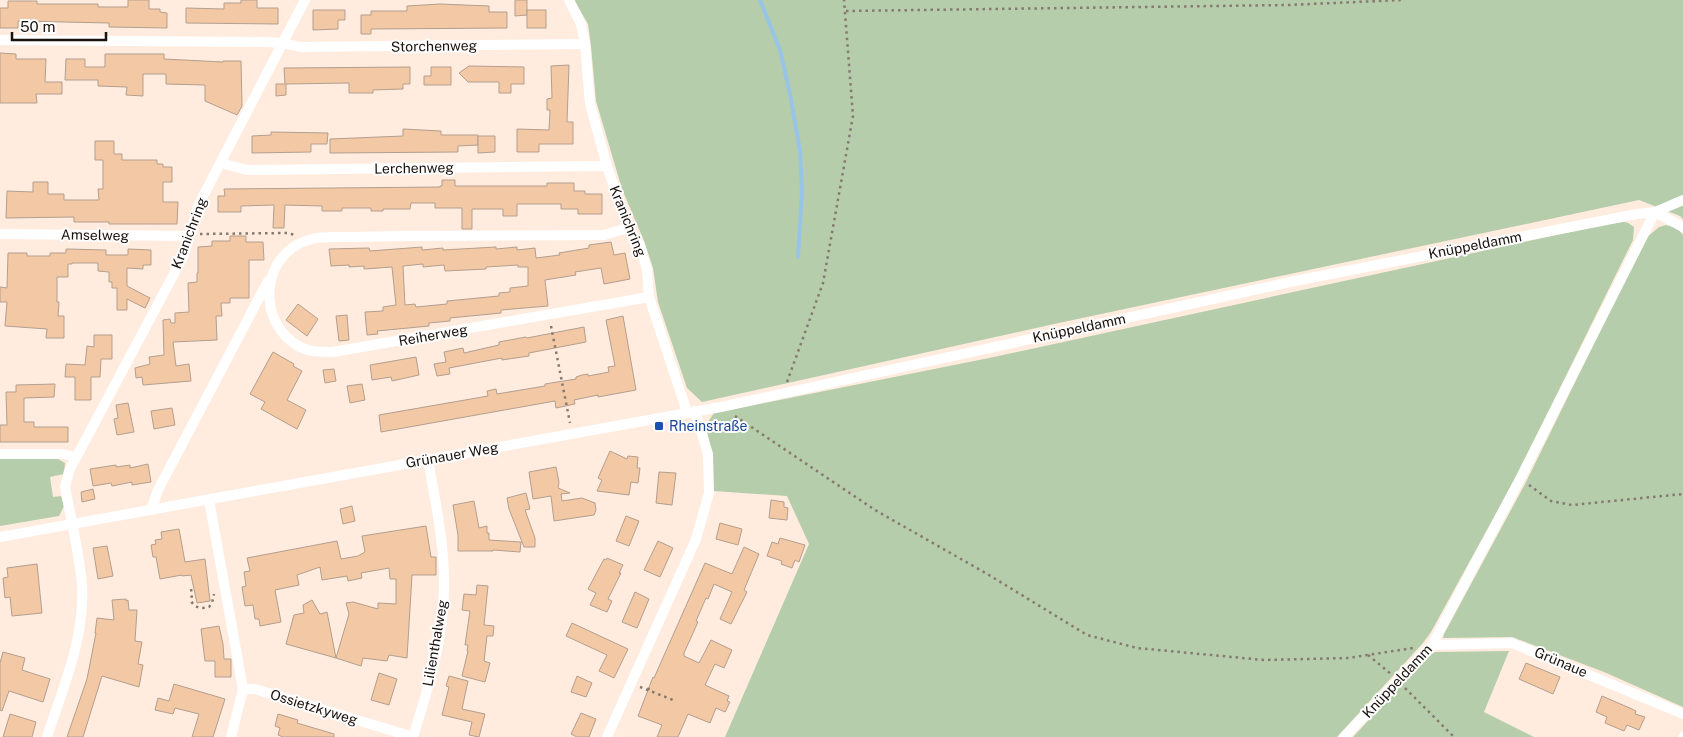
<svg xmlns="http://www.w3.org/2000/svg" width="1683" height="737" viewBox="0 0 1683 737" font-family="'Public Sans',sans-serif">
<rect width="100%" height="100%" fill="#ffecdf"/>
<g fill="#b5cdab">
<polygon points="574,0 1683,0 1683,219 1680,216 1639,200 1054,324 702,402 687,388 658,302 653,268 644,241 622,189 596,101 591,46 588,24"/>
<polygon points="1621,221 1628,223 1634,227 1633,240 1517,475 1431,632 1423,643 1337,737 725,737 809,544 787,496 713,491 711,452 706,425 714,413 989,358"/>
<polygon points="1666,225 1677,228 1683,235 1683,707 1604,672 1512,637 1443,638 1444,634 1525,484 1646,238 1659,227"/>
<polygon points="0,458 58,459 65,463 64,474 50,477 53,497 61,496 64,506 59,516 0,526"/>
<polygon points="1509,651 1484,712 1534,737 1353,737 1430,654 1436,652"/>
</g>
<g fill="none" stroke-linecap="round" stroke-linejoin="round">
<polyline stroke="#98c4e6" stroke-width="4" points="760,0 780,50 790,94 800,151 802,192 798,257"/>
</g>
<g fill="#f3c8a5" stroke="#b39f8e" fill-rule="evenodd">
<polygon points="128,0 149,0 149,9 160,9 160,12 167,13 167,28 109,27 109,23 18,21 18,28 0,28 0,8 8,8 8,1 37,1 37,4 98,4 98,7 128,7"/>
<polygon points="241,0 257,0 257,8 278,8 278,24 186,23 186,8 224,9 224,3 241,3"/>
<polygon points="515,0 527,0 527,15 515,16"/>
<polygon points="440,4 489,6 489,12 507,12 507,28 371,29 371,34 361,34 361,15 371,15 371,11 407,11 407,6"/>
<polygon points="313,10 345,10 345,20 338,20 338,29 313,30"/>
<rect x="527" y="10" width="19" height="18"/>
<polygon points="0,53 16,54 16,59 46,59 45,82 62,82 62,94 36,94 37,103 0,103"/>
<polygon points="105,54 164,54 164,59 223,62 223,61 241,61 242,106 237,115 205,101 205,85 166,84 166,74 143,74 143,96 126,95 127,87 98,86 98,80 65,80 66,59 85,59 85,67 105,67"/>
<polygon points="569,65 567,122 573,122 573,144 539,144 539,152 517,152 517,129 549,130 550,110 547,110 547,99 552,98 551,66"/>
<polygon points="469,66 524,67 524,84 511,84 511,93 499,93 499,82 468,82 459,73"/>
<polygon points="410,67 410,84 403,84 403,89 373,90 373,93 349,93 349,83 286,84 286,95 276,96 276,84 285,84 284,68"/>
<polygon points="431,67 451,67 451,85 424,85 424,76 431,76"/>
<polygon points="403,129 441,131 441,135 478,135 478,145 458,146 458,152 330,153 330,139 403,136"/>
<polygon points="271,132 328,133 327,144 311,144 311,152 252,153 252,136 271,135"/>
<polygon points="478,136 495,136 495,152 478,153"/>
<polygon points="95,141 114,141 114,154 122,154 122,160 157,160 157,164 163,164 163,167 172,167 172,182 163,182 163,202 178,202 177,224 109,224 109,222 74,222 74,217 6,218 7,191 33,192 33,182 48,182 48,194 64,194 64,200 99,200 98,189 103,189 103,160 95,160"/>
<polygon points="442,180 455,180 455,186 547,186 547,183 574,183 574,191 585,191 585,194 602,194 602,214 578,214 578,209 561,209 561,204 517,204 517,216 503,216 503,209 472,209 472,229 462,229 462,208 435,208 435,203 411,203 410,209 383,209 383,211 371,211 371,208 342,208 342,211 322,211 322,206 285,205 284,228 273,228 274,205 241,206 241,212 218,212 218,196 225,196 224,189 440,187 440,186 442,186"/>
<polygon points="230,236 246,236 246,242 263,242 264,260 249,260 249,298 230,298 230,303 221,303 222,316 216,316 217,340 173,342 176,366 189,364 191,381 143,385 142,377 136,378 135,368 150,364 149,357 164,355 163,320 170,319 171,323 175,323 175,313 189,312 188,283 197,282 197,273 198,273 198,247 212,246 212,241 230,241"/>
<path d="M611 242 614 255 625 253 630 279 604 284 601 268 575 272 576 275 545 280 548 306 501 310V313L450 318V321L429 323V326L377 331 378 334 367 335 365 312 383 311V307L396 305 392 267 364 269V266L349 267V265L331 266 329 249 369 248 370 251 422 247V250L443 248V250L496 247V249L517 247V250L535 248 536 258 560 255 559 253 589 248V245ZM423 264V267L444 265 445 271 486 269V267L518 265V267H528V286L510 288V292L499 293V296L447 301V304L416 307 415 304 405 305 403 266Z"/>
<polygon points="66,249 106,250 106,255 128,255 128,249 151,250 151,265 143,265 143,269 127,268 127,286 150,298 145,308 127,299 127,310 117,310 117,288 112,288 112,282 109,282 109,272 98,271 98,263 72,263 72,264 68,264 68,277 57,277 57,302 59,302 58,316 64,316 64,338 46,338 47,329 5,326 7,302 0,302 0,287 7,288 8,253 27,253 27,256 50,256 50,253 66,253"/>
<polygon points="298,304 318,319 307,336 286,320"/>
<polygon points="347,315 349,340 339,341 336,316"/>
<polygon points="623,316 636,390 598,397 598,395 574,400 575,404 556,408 555,401 381,432 379,415 488,396 487,391 496,389 497,394 545,386 545,384 576,379 576,377 582,375 588,374 588,376 609,372 608,367 615,366 606,320"/>
<polygon points="584,327 586,342 529,353 529,356 502,360 502,358 449,368 450,374 437,376 434,364 446,362 444,352 463,348 464,353 499,345 499,342 526,337 527,338"/>
<polygon points="94,335 112,335 112,359 101,359 100,377 91,377 91,400 75,400 75,377 65,377 66,364 85,365 87,346 94,347"/>
<polygon points="273,352 294,364 293,366 302,371 287,400 306,410 297,429 261,409 265,402 250,394"/>
<polygon points="416,357 419,375 392,381 391,377 372,380 370,365"/>
<polygon points="334,369 336,381 325,383 323,370"/>
<polygon points="55,384 54,397 24,398 24,422 34,422 34,427 68,427 68,442 0,442 0,425 7,425 6,392 16,392 16,385"/>
<polygon points="362,384 365,400 350,403 347,386"/>
<polygon points="128,403 134,432 117,435 114,419 118,418 116,405"/>
<polygon points="172,408 175,425 154,429 151,411"/>
<polygon points="610,451 627,459 628,456 638,457 637,468 640,468 638,483 631,482 629,495 597,491 602,480 598,478"/>
<polygon points="148,464 151,482 132,485 132,482 112,486 111,483 93,486 90,469 116,465 116,467 130,465 130,468"/>
<polygon points="556,467 559,482 558,488 570,493 561,494 562,501 582,498 595,503 596,510 594,515 554,521 551,496 533,499 529,472"/>
<polygon points="659,472 676,473 672,505 656,503"/>
<polygon points="93,489 95,499 82,502 81,492"/>
<polygon points="526,493 530,509 525,510 535,538 535,547 524,547 509,509 507,498"/>
<polygon points="771,500 784,502 784,507 788,508 787,520 769,518"/>
<polygon points="474,501 479,528 487,526 487,533 489,533 489,540 521,542 520,552 493,550 493,551 458,551 458,535 453,505"/>
<polygon points="352,506 355,521 343,524 340,509"/>
<polygon points="626,516 639,521 629,546 616,541"/>
<polygon points="720,523 742,529 738,545 716,539"/>
<polygon points="426,526 431,557 436,557 436,575 412,575 407,658 389,655 387,661 363,658 361,666 336,658 349,614 346,603 353,602 378,609 378,603 396,604 396,579 390,579 389,568 361,573 362,578 348,581 347,576 322,580 320,567 297,575 299,585 275,590 281,622 260,626 259,619 255,619 253,605 245,606 242,587 246,586 244,572 250,571 247,558 337,541 341,559 358,556 365,552 362,536"/>
<polygon points="179,529 185,562 205,559 210,601 197,603 191,575 182,576 182,575 160,579 156,557 153,557 151,545 156,544 155,540 162,539 161,532"/>
<polygon points="780,538 805,545 799,562 795,560 792,568 781,564 782,561 767,556 772,542 778,544"/>
<polygon points="658,541 673,548 660,577 644,570"/>
<polygon points="107,546 113,576 98,579 93,548"/>
<polygon points="744,547 759,554 744,590 747,592 731,624 720,619 732,592 714,584 708,599 706,598 696,621 698,622 684,653 684,656 699,663 711,640 732,650 724,668 715,664 705,685 729,696 727,701 730,702 725,712 716,708 710,723 688,714 678,737 657,737 662,725 638,716 653,677 654,678 705,563 732,574"/>
<polygon points="607,558 623,565 619,573 621,573 608,599 612,601 607,612 590,605 596,593 588,589 604,559 606,560"/>
<polygon points="37,564 42,613 12,616 10,597 5,598 3,578 8,577 7,568"/>
<polygon points="477,585 488,586 484,625 494,626 493,636 487,636 484,661 490,663 485,682 462,676 468,651 467,651 468,645 465,645 470,611 462,610 464,594 476,595"/>
<polygon points="635,592 649,599 637,628 622,622"/>
<polygon points="126,599 126,601 128,600 129,610 137,610 135,641 142,642 138,664 143,665 139,687 102,676 83,737 67,737 87,679 96,633 95,633 97,618 114,620 112,600"/>
<polygon points="312,600 320,614 327,612 336,658 286,644 294,615 304,613 303,605"/>
<polygon points="572,623 628,649 614,678 599,671 607,655 566,636"/>
<polygon points="219,626 223,644 224,659 231,659 231,677 215,677 215,661 205,661 201,629"/>
<polygon points="3,652 25,658 22,670 50,679 43,702 9,691 2,711 0,710 0,663"/>
<polygon points="1526,663 1560,677 1553,694 1519,679"/>
<polygon points="379,673 397,679 389,705 371,700"/>
<polygon points="449,676 468,681 462,709 485,714 479,737 469,735 472,722 442,715 449,687 446,686"/>
<polygon points="577,676 592,683 586,697 571,692"/>
<polygon points="174,684 225,699 213,737 192,737 199,714 175,708 173,714 155,710 158,698 169,701"/>
<polygon points="1602,696 1632,709 1636,711 1635,714 1645,717 1639,730 1627,725 1624,731 1605,723 1607,717 1596,712"/>
<polygon points="581,713 596,719 589,737 577,737 571,734"/>
<polygon points="10,714 36,722 32,737 3,737"/>
<polygon points="278,714 298,720 297,723 334,734 334,737 283,737 278,735 280,728 275,726"/>
</g>
<g fill="none" stroke-linecap="round" stroke-linejoin="round">
<g stroke="#867970" stroke-width="2.5" stroke-dasharray="2.5 4" stroke-linecap="butt">
<polyline points="846,11 1288,5 1402,0"/>
<polyline points="200,234 287,233 295,235"/>
<polyline points="551,326 570,423"/>
<polyline points="787,382 823,283 853,116 844,0"/>
<polyline points="735,416 875,510 989,575 1087,635 1137,648 1264,660 1348,658 1413,648"/>
<polyline points="1529,485 1551,501 1572,505 1683,494"/>
<path d="M191 589 192 595 191 601C195 608 201 609 209 607L212 603 214 594"/>
<polyline points="1368,655 1391,674"/>
<polyline points="640,687 673,700"/>
<polyline points="1405,688 1454,737"/>
<polyline points="648,690 650,685"/>
</g>
<polyline stroke="#fff" stroke-width="5" points="1681,737 1683,734"/>
<g stroke="#fff" stroke-width="10">
<polyline points="569,0 581,24 585,44 590,104 607,166 628,228 640,245 647,270 649,297 687,412"/>
<polyline points="0,40 267,42 283,43 300,47 585,44"/>
<polyline points="221,163 247,170 607,166"/>
<polyline points="1655,212 1683,227"/>
<path d="M628 228 604 235C537 235 470 236 403 236 384 236 365 237 346 237 335 237 323 236 312 239 261 251 254 322 300 347 310 352 322 352 333 352L649 297"/>
<polyline points="0,234 189,236"/>
<polyline points="0,454 63,454 76,457"/>
<polyline points="209,500 243,689 231,737"/>
<polyline points="151,510 158,490 268,281"/>
<polyline points="0,537 721,407 1295,281 1637,214 1655,212 1683,200"/>
<polyline points="1432,645 1512,643 1683,714"/>
<polyline points="243,689 255,689 413,737"/>
<path d="M47 737C63 688 85 638 82 585 79 552 71 519 65 487L69 471 184 255 199 204 305 0"/>
<path d="M413 737C428 689 444 639 444 588 445 544 435 501 428 459"/>
<polyline points="607,737 696,539 709,493 708,454 695,411"/>
<polyline points="1344,737 1432,645 1520,479 1655,212"/>
</g>
</g>
<rect fill="#1a4fb4" stroke="#fdfdfd" stroke-width="2" x="654" y="421" width="10" height="10" rx="2.5"/>
<g text-anchor="middle" stroke-width="4" stroke-linejoin="round" paint-order="stroke">
<g font-size="14" fill="#1a130d" stroke="#fdfdfd">
<text transform="translate(434 46) rotate(-1)" y="5">Storchenweg</text>
<text transform="translate(414 168) rotate(-1)" y="5">Lerchenweg</text>
<text transform="translate(628 221) rotate(68)" y="5">Kranichring</text>
<text transform="translate(189 233) rotate(-69)" y="5">Kranichring</text>
<text transform="translate(95 235) rotate(1)" y="5">Amselweg</text>
<text transform="translate(1475 245) rotate(-11)" y="5">Knüppeldamm</text>
<text transform="translate(1079 328) rotate(-12)" y="5">Knüppeldamm</text>
<text transform="translate(433 335) rotate(-10)" y="5">Reiherweg</text>
<text transform="translate(452 455) rotate(-10)" y="5">Grünauer Weg</text>
<text transform="translate(435 643) rotate(-80)" y="5">Lilienthalweg</text>
<text transform="translate(1561 662) rotate(23)" y="5">Grünaue</text>
<text transform="translate(1397 681) rotate(-47)" y="5">Knüppeldamm</text>
<text transform="translate(314 707) rotate(17)" y="5">Ossietzkyweg</text>
</g>
<g font-size="14" fill="#164399" stroke="#fdfdfd" text-anchor="start">
<text x="669" y="431">Rheinstraße</text>
</g>
</g>
<path d="M12 32v8h94v-8" fill="none" stroke="#1a130d" stroke-width="2.5"/>
<text x="20" y="32" font-size="15" fill="#1a130d" stroke="#fdfdfd" stroke-width="4" paint-order="stroke">50 m</text>
</svg>
